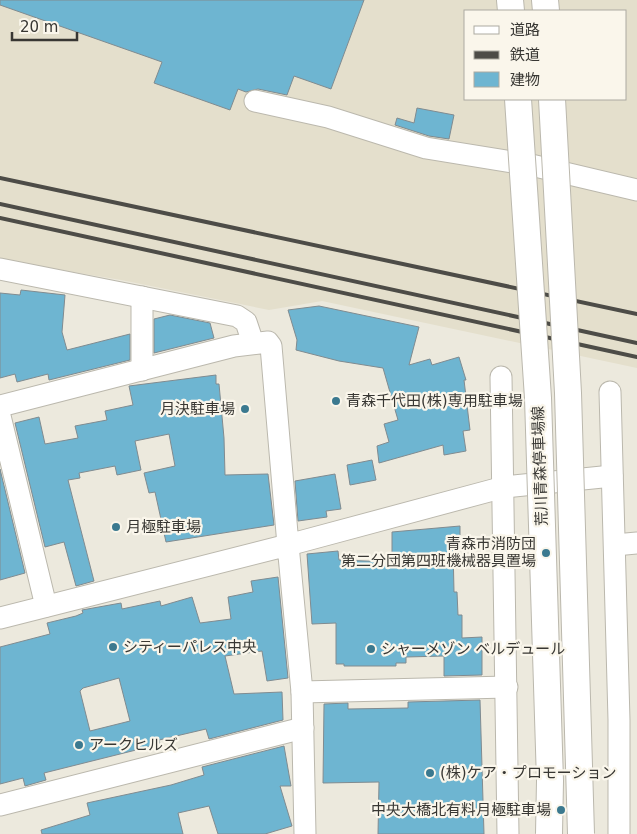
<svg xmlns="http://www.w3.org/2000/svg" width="637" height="834" viewBox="0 0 637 834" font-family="'DejaVu Sans','Noto Sans JP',sans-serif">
<rect width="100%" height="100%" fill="#ece9dd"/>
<path fill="#e4dfcc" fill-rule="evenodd" d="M0 0H637V368L322 301 269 310 121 280 0 260ZM466 11H626V99H466Z"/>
<g fill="#6eb5d1" stroke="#808b90" fill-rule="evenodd">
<polygon points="0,0 364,0 331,89 294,76 287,95 258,89 246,92 238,89 230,110 154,83 162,62 0,5"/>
<polygon points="417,108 454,115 449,139 429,136 395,125 397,118 414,123"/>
<polygon points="21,290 65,295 62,332 67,350 130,334 130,360 49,380 48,374 17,382 15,374 0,378 0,293 20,295"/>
<polygon points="319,306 419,327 409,365 430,359 432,365 459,357 466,380 464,380 470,430 463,431 466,451 444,455 443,445 379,463 377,446 389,442 384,424 398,420 383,368 339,361 296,350 297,340 288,310"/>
<polygon points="170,315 210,323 214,338 154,353 154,319"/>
<polygon points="216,375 216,384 219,384 224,438 225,475 268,474 274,525 166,542 155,492 149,493 144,473 175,466 169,434 135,441 141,470 117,475 115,466 79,473 80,478 68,480 94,581 76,586 64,542 45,547 15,423 39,417 45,444 78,438 75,426 107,420 105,411 133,405 129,386"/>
<polygon points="372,460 376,480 350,485 347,465"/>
<polygon points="0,469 25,573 0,580"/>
<polygon points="335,474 341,509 326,511 327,517 298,521 295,481"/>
<polygon points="460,526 460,547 453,547 454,592 457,592 458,615 462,615 462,638 482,637 482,675 444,676 444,656 406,657 406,663 396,663 396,666 344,666 344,664 336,664 336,623 312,624 307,554 338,551 339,560 392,562 392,532"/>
<path d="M278 577 288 678 267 681 262 651 225 656 234 694 282 692 283 720 209 739 206 729 159 740 160 744 44 773 46 780 25 786 23 778 0 784V647L50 634 47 623 76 616 83 613 82 610 121 603 122 609 160 601 161 606 192 597 200 623 231 619 228 597 253 592 251 581ZM119 678 130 721 90 731 80 691 83 688Z"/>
<polygon points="480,700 484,834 378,834 379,782 323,783 324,704 348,703 348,709 408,708 408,702"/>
<polygon points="284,746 291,786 280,786 292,826 265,834 218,834 209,806 178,813 183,834 42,834 41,830 90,815 87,803 171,785 204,775 202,767"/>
</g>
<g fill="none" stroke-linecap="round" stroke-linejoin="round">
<defs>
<g id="minor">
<polyline points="255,101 328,117 426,148 531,165 637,190"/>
<polyline points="0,269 237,316 246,322 253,343"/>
<polyline points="142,370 142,297"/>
<polyline points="501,377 508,834"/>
<polyline points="610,392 619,720 619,834"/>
<polyline points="0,406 234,346 268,342 271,346 288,545 504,487 612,476"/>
<polyline points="0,416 46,606"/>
<polyline points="615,545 637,543"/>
<polyline points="0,618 288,545 302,692 305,834"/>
<polyline points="302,692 507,687"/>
<polyline points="0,805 303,728"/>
</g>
<g id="major">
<polyline points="510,0 511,11"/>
<polyline points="545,0 546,11"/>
</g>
</defs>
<use href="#minor" stroke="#bbb8ad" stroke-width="23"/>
<use href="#major" stroke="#bbb8ad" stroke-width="28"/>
<use href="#minor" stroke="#fff" stroke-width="21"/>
<use href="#major" stroke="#fff" stroke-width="26"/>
<g stroke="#4d4c47" stroke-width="4">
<polyline points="0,178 637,314"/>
<polyline points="0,204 637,343"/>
<polyline points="0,218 637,357"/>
</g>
<defs>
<g id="major-bridge">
<polyline points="518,99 538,398 550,781 549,834"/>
<polyline points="552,99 568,393 581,834"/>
</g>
</defs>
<use href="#major-bridge" stroke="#bbb8ad" stroke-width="28" stroke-linecap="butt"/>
<use href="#major-bridge" stroke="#fff" stroke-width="26"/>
</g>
<g fill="#3b798f" stroke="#faf6eb" stroke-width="2">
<circle cx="336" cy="401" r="5"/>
<circle cx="245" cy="409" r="5"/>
<circle cx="116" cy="527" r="5"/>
<circle cx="546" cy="553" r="5"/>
<circle cx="113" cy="647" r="5"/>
<circle cx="371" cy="649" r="5"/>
<circle cx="79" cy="745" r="5"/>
<circle cx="430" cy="773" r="5"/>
<circle cx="561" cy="810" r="5"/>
</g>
<g text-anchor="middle" stroke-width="4.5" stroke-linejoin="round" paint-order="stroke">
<g font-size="15" fill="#383733" stroke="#faf6eb" text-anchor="start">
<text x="346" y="406">青森千代田(株)専用駐車場</text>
<text x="235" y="414" text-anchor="end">月決駐車場</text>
<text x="126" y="532">月極駐車場</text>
<text x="536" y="549" text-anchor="end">青森市消防団<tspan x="536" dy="17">第二分団第四班機械器具置場</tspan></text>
<text x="123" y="652">シティーパレス中央</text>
<text x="381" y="654">シャーメゾン ベルデュール</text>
<text x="89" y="750">アークヒルズ</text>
<text x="440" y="778">(株)ケア・プロモーション</text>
<text x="551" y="815" text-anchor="end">中央大橋北有料月極駐車場</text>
</g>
<g font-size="15" fill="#383733" stroke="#faf6eb">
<text transform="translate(540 466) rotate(-92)" y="5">荒川青森停車場線</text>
</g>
</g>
<rect x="464" y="10" width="162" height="90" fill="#faf6eb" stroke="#acaaa1"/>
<rect x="474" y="26" width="25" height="8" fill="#ffffff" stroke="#acaaa1"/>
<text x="510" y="35" font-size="15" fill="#383733">道路</text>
<rect x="474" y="51" width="25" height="8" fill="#4d4c47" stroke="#acaaa1"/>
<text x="510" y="60" font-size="15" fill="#383733">鉄道</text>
<rect x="474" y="72" width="25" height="15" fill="#6eb5d1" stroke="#acaaa1"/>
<text x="510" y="85" font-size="15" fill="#383733">建物</text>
<path d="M12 32v8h65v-8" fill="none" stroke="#383733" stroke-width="2.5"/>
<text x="20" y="32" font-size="15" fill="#383733" stroke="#faf6eb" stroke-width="4" paint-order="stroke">20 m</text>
</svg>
